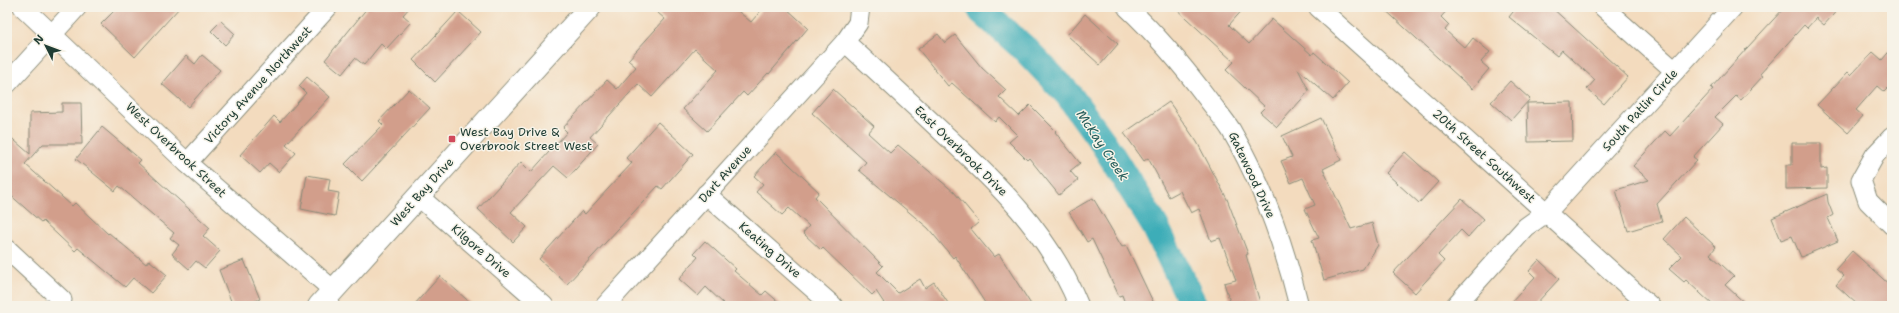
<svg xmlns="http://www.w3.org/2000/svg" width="1899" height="313" viewBox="0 0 1899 313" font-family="'Shantell Sans',sans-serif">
<rect width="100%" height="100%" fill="#f7f3e8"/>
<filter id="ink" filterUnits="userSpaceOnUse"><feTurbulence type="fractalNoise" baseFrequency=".025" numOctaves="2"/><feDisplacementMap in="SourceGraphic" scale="8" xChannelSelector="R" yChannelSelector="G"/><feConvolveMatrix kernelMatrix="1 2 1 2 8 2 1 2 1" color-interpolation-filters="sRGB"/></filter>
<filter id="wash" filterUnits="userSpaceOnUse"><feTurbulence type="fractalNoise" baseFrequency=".012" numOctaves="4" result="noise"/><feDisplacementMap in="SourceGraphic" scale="16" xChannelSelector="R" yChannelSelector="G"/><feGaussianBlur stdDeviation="0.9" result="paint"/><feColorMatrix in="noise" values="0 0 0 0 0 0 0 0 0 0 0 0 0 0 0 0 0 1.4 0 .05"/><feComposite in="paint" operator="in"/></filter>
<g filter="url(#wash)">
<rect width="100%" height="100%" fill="#f3dbbe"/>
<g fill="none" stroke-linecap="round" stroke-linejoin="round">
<polyline stroke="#3dadb8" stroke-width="28" points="980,7 982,11 1026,50 1068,94 1104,144 1155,226 1194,306"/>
</g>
<g id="blocks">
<g fill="#d29e8b">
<polygon points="118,7 180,7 135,57 101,24"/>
<polygon points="368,7 410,7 403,15 411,22 386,49 381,44 364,65 355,58 342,74 325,60"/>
<polygon points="651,7 733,7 751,22 764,7 785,7 808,28 769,74 768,73 747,96 743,92 707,131 683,109 718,70 695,49 652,97 638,84 590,137 598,144 568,178 554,166 511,212 527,227 513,242 478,209 521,162 531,172 567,132 563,128 607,80 617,89 636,67 628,60 665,19"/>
<polygon points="1174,7 1245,7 1229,25 1249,44 1272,19 1312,55 1314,52 1348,83 1333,100 1298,69 1309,91 1277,127 1260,112 1265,107 1226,70 1234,62"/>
<polygon points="1382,7 1450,7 1441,17 1449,25 1445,30 1465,48 1473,38 1490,52 1481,62 1489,69 1472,89"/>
<polygon points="1517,7 1551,7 1628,77 1604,104 1587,89 1595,80 1562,50 1557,56 1509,17"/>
<polygon points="1785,7 1840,7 1824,25 1816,18 1807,28 1804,25 1760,74 1763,76 1741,100 1736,96 1715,117 1723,124 1693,157 1697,160 1657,204 1662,221 1628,231 1616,190 1649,180 1633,166 1665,131 1670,136 1713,89 1711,88 1747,48"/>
<polygon points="458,11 481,32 435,82 413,60"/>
<polygon points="1085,14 1118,44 1100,65 1067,35"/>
<polygon points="221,21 235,34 225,45 211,31"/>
<polygon points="938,34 945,43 955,35 982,68 1006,90 999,97 1019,116 1030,105 1056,131 1055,132 1080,163 1070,171 1078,180 1059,195 1029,158 1027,160 1009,142 1017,135 999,117 995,122 952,83 948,86 918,49"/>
<polygon points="1892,48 1892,84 1884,92 1877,86 1856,110 1863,116 1848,133 1817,105 1848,72 1851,75 1873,52 1882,60"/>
<polygon points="202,55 220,70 188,107 162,84 186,56 195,64"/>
<polygon points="307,77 330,97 286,144 296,153 279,172 269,163 260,173 240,155 274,116 280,122 306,93 299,86"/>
<polygon points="1510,81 1530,99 1511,120 1491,102"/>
<polygon points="409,89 430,108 362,181 345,164 383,125 379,121"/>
<polygon points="833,89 874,126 868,133 890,153 898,145 954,192 979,222 971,229 994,257 999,254 1032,306 987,306 955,256 953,258 928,228 859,170 866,162 812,113"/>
<polygon points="1169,102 1197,142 1227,199 1248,254 1246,255 1261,306 1246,306 1244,301 1231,305 1224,283 1236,280 1220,238 1211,241 1199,209 1191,213 1180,191 1169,197 1148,158 1144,161 1124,133"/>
<polygon points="1572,102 1573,141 1528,142 1527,103"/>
<polygon points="62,103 81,103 82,144 43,144 25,164 72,206 75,203 108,234 109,233 146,264 149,260 167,275 151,293 133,278 125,287 78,248 75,251 43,221 42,223 7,192 7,134 30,154 30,113 62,112"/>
<polygon points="1321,118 1341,160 1323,169 1351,229 1372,223 1378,245 1363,269 1324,280 1312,240 1319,238 1305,209 1315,205 1303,178 1291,183 1281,161 1292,157 1282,136"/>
<polygon points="658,122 693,154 662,189 658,186 567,284 539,259 582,211 585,214 632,163 626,158"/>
<polygon points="102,127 141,160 138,163 210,228 203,236 220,251 205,268 196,261 189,269 172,254 179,245 170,238 174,233 119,186 115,191 76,159"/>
<polygon points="1792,143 1821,143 1821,169 1827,168 1827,188 1786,189 1786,165 1792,165"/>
<polygon points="776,152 819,192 815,197 883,266 877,272 898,293 920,279 925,288 934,282 950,306 879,306 884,303 876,291 872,295 823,248 821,250 803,233 809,226 789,208 782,215 756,192 763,184 754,176"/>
<polygon points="1405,152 1438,182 1419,203 1386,173"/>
<polygon points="307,175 330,179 328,191 339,193 335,216 301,209"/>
<polygon points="1827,194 1828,202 1833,215 1828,218 1838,241 1801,257 1792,236 1781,240 1772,218"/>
<polygon points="1093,198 1122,247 1126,245 1155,306 1126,306 1122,295 1119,296 1092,239 1087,242 1069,212"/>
<polygon points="1462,199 1484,219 1468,237 1461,230 1438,255 1444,261 1415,293 1393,273"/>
<polygon points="1684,217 1716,247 1710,254 1734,276 1725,285 1748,306 1714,306 1686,280 1684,282 1669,269 1682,256 1664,239"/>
<polygon points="705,241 736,269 734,271 762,295 766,291 783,306 726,306 706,287 698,296 679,279 698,257 694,253"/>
<polygon points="1852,251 1892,287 1892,306 1859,306 1836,285 1844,276 1836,269"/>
<polygon points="244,260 260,299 243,306 233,306 219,270"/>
<polygon points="1539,260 1559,279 1534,306 1508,306 1535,277 1529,271"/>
<polygon points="440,276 474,306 413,306"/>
</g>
</g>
</g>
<g filter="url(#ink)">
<use href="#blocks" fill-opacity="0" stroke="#898c79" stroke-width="1"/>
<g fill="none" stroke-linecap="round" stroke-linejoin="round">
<defs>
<g id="minor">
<polyline points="23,7 187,163 333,290"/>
<path d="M1127 7C1157 35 1183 66 1207 98 1215 109 1224 119 1231 130 1263 185 1284 244 1299 306"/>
<polyline points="1318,7 1650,306"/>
<polyline points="1603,7 1675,71"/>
<path d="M845 42C877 71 908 100 939 129 996 182 1049 232 1079 306"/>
<polyline points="7,84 77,7"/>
<polyline points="1892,137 1875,155 1861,180 1868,201 1892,225"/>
<polyline points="187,163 328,7"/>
<polyline points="706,194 833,306"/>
<polyline points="418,196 544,306"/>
<polyline points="7,249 62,300 57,306"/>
<polyline points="605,306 845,42 858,23 860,7"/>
<polyline points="1455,306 1526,227 1547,212 1733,7"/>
</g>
<polyline id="major" points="319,306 590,7"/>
</defs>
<use href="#minor" stroke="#898c79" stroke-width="21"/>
<use href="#major" stroke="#898c79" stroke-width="24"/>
<use href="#minor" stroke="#fff" stroke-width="19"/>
<use href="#major" stroke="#fff" stroke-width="22"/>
</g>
</g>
<rect fill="#d1495b" stroke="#f7f3e8" stroke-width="1.5" x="448" y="135" width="8" height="8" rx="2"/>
<g text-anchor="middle" stroke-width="3" stroke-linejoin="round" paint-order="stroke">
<g font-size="12" fill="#1f3d34" stroke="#f7f3e8">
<text transform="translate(258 85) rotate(-48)" y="4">Victory Avenue Northwest</text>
<text transform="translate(1640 110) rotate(-48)" y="4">South Patlin Circle</text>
<text transform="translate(176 150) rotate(43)" y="4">West Overbrook Street</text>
<text transform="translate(961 151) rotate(44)" y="4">East Overbrook Drive</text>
<text transform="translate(1484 156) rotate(42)" y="4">20th Street Southwest</text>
<text transform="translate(725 174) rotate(-48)" y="4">Dart Avenue</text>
<text transform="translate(1252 175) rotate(65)" y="4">Gatewood Drive</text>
<text transform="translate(422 192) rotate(-48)" y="4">West Bay Drive</text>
<text transform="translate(770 250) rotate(41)" y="4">Keating Drive</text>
<text transform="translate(481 251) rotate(41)" y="4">Kilgore Drive</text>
</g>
<g font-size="12" fill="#1f3d34" stroke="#f7f3e8" text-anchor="start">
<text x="460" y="136">West Bay Drive &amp;<tspan x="460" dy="14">Overbrook Street West</tspan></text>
</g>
<g font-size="13" font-style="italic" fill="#285f5c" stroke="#f7f3e8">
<text transform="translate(1103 145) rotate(56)" y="5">McKay Creek</text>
</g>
</g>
<rect width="1899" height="313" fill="none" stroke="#f7f3e8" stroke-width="24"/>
<g transform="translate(46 46) rotate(312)" stroke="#f7f3e8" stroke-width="3" paint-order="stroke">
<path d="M0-3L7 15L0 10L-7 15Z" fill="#1f3d34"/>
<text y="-6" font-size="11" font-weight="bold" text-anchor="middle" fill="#1f3d34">N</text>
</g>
</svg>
